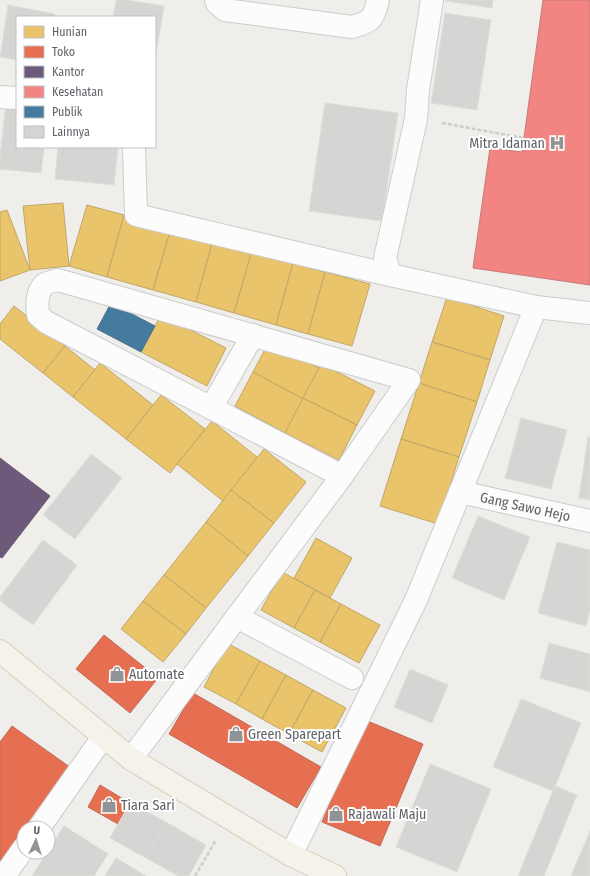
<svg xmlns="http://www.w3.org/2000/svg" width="590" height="876" viewBox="0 0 590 876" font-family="'Fira Sans Condensed',sans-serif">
<rect width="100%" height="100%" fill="#efeeea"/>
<g fill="#e9c46a" stroke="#c0a769">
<polygon points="63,203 69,266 30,270 23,206"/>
<polygon points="87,205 124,215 107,277 69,266"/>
<polygon points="7,210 30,270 0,281 0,212"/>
<polygon points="124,215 171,228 153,290 107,277"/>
<polygon points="171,228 213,240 196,302 153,290"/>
<polygon points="213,240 252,251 234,313 196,302"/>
<polygon points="252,251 293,263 276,325 234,313"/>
<polygon points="293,263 325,272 308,334 276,325"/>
<polygon points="325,272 370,284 352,346 308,334"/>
<polygon points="447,297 504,316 490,360 432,342"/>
<polygon points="14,306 65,346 43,373 0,339 0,324"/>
<polygon points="161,315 226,348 207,386 141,352"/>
<polygon points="269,342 319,368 303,399 253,372"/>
<polygon points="432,342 490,360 477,402 419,383"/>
<polygon points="65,346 95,370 73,397 43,373"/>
<polygon points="100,363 153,405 126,439 73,397"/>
<polygon points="321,364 375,391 357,425 303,398"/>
<polygon points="253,372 303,399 285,433 235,406"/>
<polygon points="419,383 477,402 459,457 401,439"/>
<polygon points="161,395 205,429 170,473 126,439"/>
<polygon points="303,398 357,425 339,460 285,433"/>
<polygon points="212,421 257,457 223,501 177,464"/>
<polygon points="401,439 459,457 438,524 380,506"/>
<polygon points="264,449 306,482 274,523 231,490"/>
<polygon points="231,490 274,523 248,556 206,522"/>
<polygon points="206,522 248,556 206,608 164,575"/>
<polygon points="316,538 352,558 330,598 294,578"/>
<polygon points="282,572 315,590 294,628 261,610"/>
<polygon points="164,575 206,608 186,634 143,601"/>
<polygon points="315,590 341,604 320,642 294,628"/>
<polygon points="143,601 186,634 163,662 121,629"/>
<polygon points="341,604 380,625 359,663 320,642"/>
<polygon points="227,643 260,661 236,704 204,687"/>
<polygon points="260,661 286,675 262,719 236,704"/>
<polygon points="286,675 313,690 289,734 262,719"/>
<polygon points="313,690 346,708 322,752 289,734"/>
</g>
<g fill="#e76f51" stroke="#be6b58">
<polygon points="104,635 158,678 130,713 76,669"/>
<polygon points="193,693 321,767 297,808 169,734"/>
<polygon points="365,720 423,744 380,846 322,822"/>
<polygon points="12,726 74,770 32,828 24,828 24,839 6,864 0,860 0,742"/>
<polygon points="100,785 130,803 118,824 88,807"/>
</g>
<polygon fill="#6d597a" stroke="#695c75" points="0,458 50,496 2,558 0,557"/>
<polygon fill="#f28482" stroke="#c67a7a" points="543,0 590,0 590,285 473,268 490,148 522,152"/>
<polygon fill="#457b9d" stroke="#4d748d" points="111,303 155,326 141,352 97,329"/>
<g fill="#d6d5d3" stroke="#deddd9">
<polygon points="116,0 127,0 164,6 155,60 155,17 113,17"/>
<polygon points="446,0 493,0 492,8 446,1"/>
<polygon points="8,5 55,14 54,17 17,17 17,60 0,57"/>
<polygon points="445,13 491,20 477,110 431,103"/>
<polygon points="6,103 17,104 17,147 44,147 41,173 0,169 0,157"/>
<polygon points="325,103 398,113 382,221 309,211"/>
<polygon points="58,147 118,147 114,185 55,179"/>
<polygon points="521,418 567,430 551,489 505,478"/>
<polygon points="588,437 590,437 590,500 579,498"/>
<polygon points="91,454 122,478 75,539 43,515"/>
<polygon points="478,516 530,537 504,600 452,578"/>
<polygon points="43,540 77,565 33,625 0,601 0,597"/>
<polygon points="557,542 590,550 590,610 586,626 538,613"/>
<polygon points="549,643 590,654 590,692 540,678"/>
<polygon points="410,669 448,685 432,723 394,707"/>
<polygon points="521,699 581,723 553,791 493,767"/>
<polygon points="430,764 491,789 457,872 396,847"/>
<polygon points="555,786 577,795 544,876 518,876"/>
<polygon points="130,803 166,822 146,858 110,838"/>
<polygon points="166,822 206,845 189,876 178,876 146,858"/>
<polygon points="64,826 108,854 94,876 32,876"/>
<polygon points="590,831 590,876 571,876"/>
<polygon points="116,858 146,876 105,876"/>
</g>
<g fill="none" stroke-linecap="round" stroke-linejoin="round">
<defs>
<g id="minor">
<path d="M216 0 217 3 225 10 352 27C371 22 374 19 378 0"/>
<polyline points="432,0 418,90 416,119 385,258 390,275 536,307 590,313"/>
<polyline points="0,97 17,98"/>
<polyline points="134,147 136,215 390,275"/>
<polyline points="211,408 253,335"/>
<path id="s1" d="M460 492 590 521"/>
<polyline points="237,617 352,678"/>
<path d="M131 759 342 476 409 380 58 280C54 281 48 282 45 284 36 291 37 305 38 315L46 322 342 476"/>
<polyline points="39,828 103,737"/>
<polyline points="291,855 416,600 536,307"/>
<polyline points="4,876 24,848"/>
</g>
<polyline id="major" points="0,651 131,759 291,855 335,876"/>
</defs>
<use href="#minor" stroke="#cbcccc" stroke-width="24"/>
<use href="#major" stroke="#d7ceb8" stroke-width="24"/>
<g stroke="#cacfcc" stroke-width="2.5" stroke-dasharray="4 2" stroke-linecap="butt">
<polyline points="442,123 524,138"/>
<polyline points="195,876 216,840"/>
</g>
<use href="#minor" stroke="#fdfcfc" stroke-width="22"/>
<use href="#major" stroke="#f4f2e9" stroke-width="22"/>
</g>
<defs>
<symbol id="hospital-bare" viewBox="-9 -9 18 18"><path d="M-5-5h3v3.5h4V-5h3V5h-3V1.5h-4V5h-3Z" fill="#919496" stroke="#fff" stroke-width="2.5" paint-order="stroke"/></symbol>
<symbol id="shop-bare" viewBox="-9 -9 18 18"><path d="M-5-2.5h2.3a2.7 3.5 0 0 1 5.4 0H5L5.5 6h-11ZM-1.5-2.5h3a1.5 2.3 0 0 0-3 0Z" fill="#919496" stroke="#fff" stroke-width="2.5" paint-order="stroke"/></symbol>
</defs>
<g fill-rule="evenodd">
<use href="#hospital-bare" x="546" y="132" width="22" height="22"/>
<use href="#shop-bare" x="106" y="663" width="22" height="22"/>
<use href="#shop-bare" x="225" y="723" width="22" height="22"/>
<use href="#shop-bare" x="98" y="794" width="22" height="22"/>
<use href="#shop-bare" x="325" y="803" width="22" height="22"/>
</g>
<g text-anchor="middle" stroke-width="4" stroke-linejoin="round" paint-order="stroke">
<g font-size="14" fill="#5f6368" stroke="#fff" text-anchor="start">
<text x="545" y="148" text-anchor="end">Mitra Idaman</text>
<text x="129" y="679">Automate</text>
<text x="248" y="739">Green Sparepart</text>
<text x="121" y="810">Tiara Sari</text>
<text x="348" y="819">Rajawali Maju</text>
</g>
<g font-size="14" fill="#5f6368" stroke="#fff">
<text dy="5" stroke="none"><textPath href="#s1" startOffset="67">Gang Sawo Hejo</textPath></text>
</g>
</g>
<rect x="16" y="16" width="140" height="132" fill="#ffffff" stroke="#bfc1c3"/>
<rect x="24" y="26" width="20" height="12" fill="#e9c46a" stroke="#bfc1c3"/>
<text x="52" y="36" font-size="12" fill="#5f6368">Hunian</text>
<rect x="24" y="46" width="20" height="12" fill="#e76f51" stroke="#bfc1c3"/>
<text x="52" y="56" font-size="12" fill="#5f6368">Toko</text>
<rect x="24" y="66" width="20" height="12" fill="#6d597a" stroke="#bfc1c3"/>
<text x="52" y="76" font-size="12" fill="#5f6368">Kantor</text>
<rect x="24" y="86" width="20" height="12" fill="#f28482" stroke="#bfc1c3"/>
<text x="52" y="96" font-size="12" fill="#5f6368">Kesehatan</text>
<rect x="24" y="106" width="20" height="12" fill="#457b9d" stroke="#bfc1c3"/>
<text x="52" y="116" font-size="12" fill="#5f6368">Publik</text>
<rect x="24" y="126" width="20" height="12" fill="#d6d5d3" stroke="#bfc1c3"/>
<text x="52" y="136" font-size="12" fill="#5f6368">Lainnya</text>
<g transform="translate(36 840) rotate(4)"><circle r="19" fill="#ffffff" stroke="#bfc1c3"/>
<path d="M0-3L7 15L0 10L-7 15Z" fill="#919496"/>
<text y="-6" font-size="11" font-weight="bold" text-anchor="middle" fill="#5f6368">U</text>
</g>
</svg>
